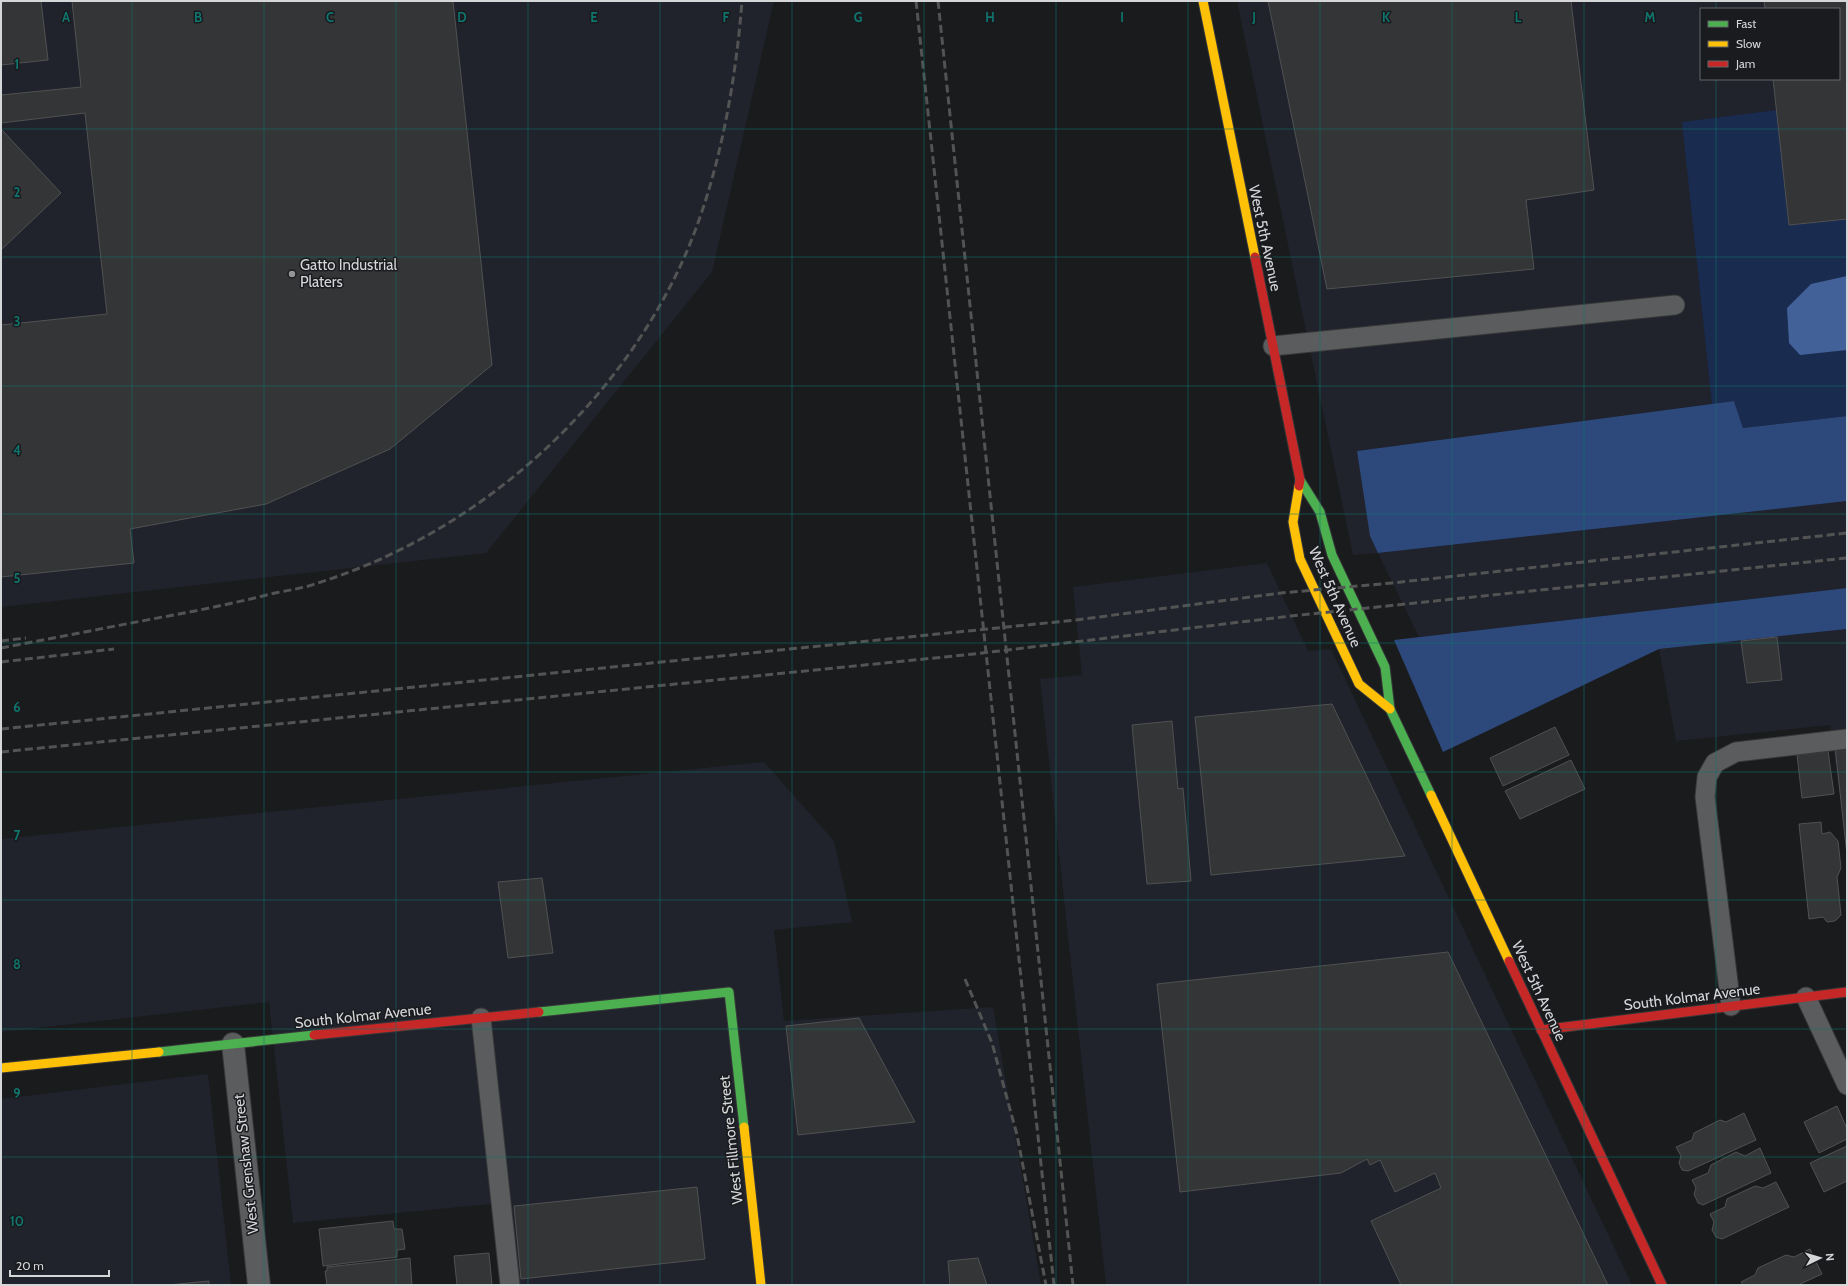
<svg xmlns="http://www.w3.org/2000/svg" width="1848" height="1286" viewBox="0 0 1848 1286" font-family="Cabin,sans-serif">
<rect width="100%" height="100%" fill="#1a1b1d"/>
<g fill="#20232b" fill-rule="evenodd">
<polygon points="1,1 774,1 712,272 486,553 1,607"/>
<path d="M1237 1H1847V416L1733 401 1357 451 1378 553 1847 501V588L1419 637 1378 553 1353 555ZM1701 9H1839V79H1701Z"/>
<polygon points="1267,563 1308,651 1331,649 1632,1285 1106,1285 1040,679 1082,675 1073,587"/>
<polygon points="1847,629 1847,847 1830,725 1676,741 1659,649"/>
<polygon points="764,762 834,841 852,922 774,930 784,1021 993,1007 1041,1285 510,1285 501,1203 293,1223 269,1002 1,1032 1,839"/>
<polygon points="208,1074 231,1285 1,1285 1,1099"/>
</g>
<polygon fill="#192b4f" points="1777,110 1789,225 1847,219 1847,416 1743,428 1734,401 1712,404 1682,122"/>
<g fill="#2d487b">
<polygon points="1734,401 1743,428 1847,416 1847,501 1378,553 1370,536 1357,451"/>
<polygon points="1847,588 1847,629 1659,649 1443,752 1394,640"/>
</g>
<polygon fill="#436199" points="1847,276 1847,350 1800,355 1789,343 1787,308 1811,284"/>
<g fill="#343536" stroke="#515153">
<polygon points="1,1 41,1 48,60 1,65"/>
<polygon points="72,1 453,1 492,365 390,449 266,504 130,529 134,563 1,577 1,325 107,314 85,113 1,123 1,95 81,87"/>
<polygon points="1268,1 1571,1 1594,190 1526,200 1534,269 1327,289"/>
<polygon points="1764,1 1847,1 1847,219 1789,225 1773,79 1839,79 1839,9 1765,9"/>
<polygon points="1,129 61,193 1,250"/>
<polygon points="1777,637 1782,680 1747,683 1741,641"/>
<polygon points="1332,704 1405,856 1211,875 1195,717"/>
<polygon points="1172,721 1178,789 1183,788 1191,881 1147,884 1132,725"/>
<polygon points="1555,727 1569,755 1503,786 1490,758"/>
<polygon points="1847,746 1847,855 1835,747"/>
<polygon points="1828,751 1834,794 1802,798 1797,755"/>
<polygon points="1571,760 1585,789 1520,819 1505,791"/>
<polygon points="1821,822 1822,834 1830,832 1838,841 1841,868 1837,877 1841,915 1835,921 1827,922 1823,917 1809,919 1799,824"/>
<polygon points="542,878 553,953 508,958 498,882"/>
<polygon points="1448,952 1608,1285 1401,1285 1371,1221 1441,1188 1435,1173 1395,1192 1380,1160 1370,1165 1367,1159 1341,1173 1180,1192 1157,984"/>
<polygon points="859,1018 915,1122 798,1135 786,1026"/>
<polygon points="1837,1106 1847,1129 1847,1139 1819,1153 1804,1122"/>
<polygon points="1744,1113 1756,1140 1688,1171 1682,1170 1679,1163 1681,1156 1676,1147 1692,1140 1694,1133 1720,1120 1726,1122"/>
<polygon points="1847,1146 1847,1181 1824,1192 1810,1163"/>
<polygon points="1760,1148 1771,1173 1703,1205 1698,1203 1694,1194 1696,1188 1692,1180 1708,1173 1711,1165 1736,1152 1745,1156"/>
<polygon points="1776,1182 1789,1207 1722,1239 1716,1237 1712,1230 1714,1222 1710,1214 1725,1207 1727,1199 1755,1186 1763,1188"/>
<polygon points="697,1187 705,1259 521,1279 514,1206"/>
<polygon points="393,1221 394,1229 402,1229 405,1249 397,1250 397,1257 323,1266 319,1229"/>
<polygon points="1810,1249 1822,1274 1798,1285 1743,1285 1741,1282 1755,1275 1758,1268 1786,1255 1794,1257"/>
<polygon points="489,1253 492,1285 457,1285 454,1256"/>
<polygon points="410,1258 412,1285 327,1285 325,1271 327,1271 327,1267"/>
<polygon points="978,1258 987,1285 950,1285 948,1261"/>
<polygon points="209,1281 209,1285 168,1285"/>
</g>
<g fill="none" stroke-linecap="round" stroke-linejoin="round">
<defs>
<g id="lane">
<polyline points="1273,346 1675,305"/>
<polyline points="1806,997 1847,1085"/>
<polyline points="1731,1006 1705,797 1707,777 1715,763 1736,752 1847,739"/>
<polyline points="481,1018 510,1285"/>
</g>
<polyline id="street" points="233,1044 259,1285"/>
<g id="fast">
<polyline points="1300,480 1320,512 1332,555 1385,667 1390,709 1431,795"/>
<polyline points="539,1012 729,992 744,1127"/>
<polyline points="159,1052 314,1035"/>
</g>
<g id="slow">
<polyline points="1203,1 1255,257"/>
<polyline points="1299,486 1293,522 1300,559 1359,684 1390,709"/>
<polyline points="1431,795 1509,961"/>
<polyline points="1,1068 159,1052"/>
<polyline points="744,1127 761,1285"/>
</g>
<g id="jam">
<polyline points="1255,257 1300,480 1299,486"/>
<polyline points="1509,961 1662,1285"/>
<polyline points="1541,1030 1847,992"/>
<polyline points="314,1035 539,1012"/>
</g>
</defs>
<use href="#lane" stroke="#373739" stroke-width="21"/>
<use href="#street" stroke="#373739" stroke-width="24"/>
<use href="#fast" stroke="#373739" stroke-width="11"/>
<use href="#slow" stroke="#373739" stroke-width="11"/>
<use href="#jam" stroke="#373739" stroke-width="11"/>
<use href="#lane" stroke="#5b5c5d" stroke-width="19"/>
<use href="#street" stroke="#5b5c5d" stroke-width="22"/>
<use href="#fast" stroke="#4caf50" stroke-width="9"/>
<use href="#slow" stroke="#ffc107" stroke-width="9"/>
<use href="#jam" stroke="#c62828" stroke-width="9"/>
<g stroke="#535354" stroke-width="3" stroke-dasharray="8 4" stroke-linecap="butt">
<polyline points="916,1 1054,1285"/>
<polyline points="938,1 1073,1285"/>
<polyline points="1,641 26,638"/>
<path d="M1 648C60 637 119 625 179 614 211 608 243 601 275 593 290 590 304 588 318 583 470 535 604 420 675 277 716 195 735 91 742 1"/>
<polyline points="1,662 114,649"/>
<polyline points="1,729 1076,620 1281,593 1392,583 1847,533"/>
<polyline points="1,752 974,654 1291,616 1847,558"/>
<polyline points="965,979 992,1043 1017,1135 1046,1285"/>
</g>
</g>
<path fill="none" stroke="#0f766e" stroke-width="1" stroke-opacity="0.55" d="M132 1V1285M264 1V1285M396 1V1285M528 1V1285M660 1V1285M792 1V1285M924 1V1285M1056 1V1285M1188 1V1285M1320 1V1285M1452 1V1285M1584 1V1285M1716 1V9M1716 79V1285M1 129H1847M1 257H1847M1 386H1847M1 514H1847M1 643H1847M1 772H1847M1 900H1847M1 1029H1847M1 1157H1847"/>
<circle fill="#949597" stroke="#191b1e" stroke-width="1.5" cx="292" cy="274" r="4"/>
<g text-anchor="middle" stroke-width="3" stroke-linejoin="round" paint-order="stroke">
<g font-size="15" fill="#d5d6d8" stroke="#191b1e">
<text transform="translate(1265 238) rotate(78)" y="5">West 5th Avenue</text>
<text transform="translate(1335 597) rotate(66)" y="5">West 5th Avenue</text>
<text transform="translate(1539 991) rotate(65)" y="5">West 5th Avenue</text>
<text transform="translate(1692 997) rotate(-7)" y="5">South Kolmar Avenue</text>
<text transform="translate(363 1016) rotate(-6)" y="5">South Kolmar Avenue</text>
<text transform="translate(731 1140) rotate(-96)" y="5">West Fillmore Street</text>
<text transform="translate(246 1164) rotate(-96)" y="5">West Grenshaw Street</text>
</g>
<g font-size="15" fill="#d5d6d8" stroke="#191b1e" text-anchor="start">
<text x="300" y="270">Gatto Industrial<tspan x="300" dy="17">Platers</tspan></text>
</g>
</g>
<g font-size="13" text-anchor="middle" font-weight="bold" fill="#0f766e" stroke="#191b1e" stroke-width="3" stroke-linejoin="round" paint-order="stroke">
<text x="66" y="22">A</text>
<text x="198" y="22">B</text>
<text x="330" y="22">C</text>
<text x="462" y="22">D</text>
<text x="594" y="22">E</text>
<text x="726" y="22">F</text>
<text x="858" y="22">G</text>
<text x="990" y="22">H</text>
<text x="1122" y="22">I</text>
<text x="1254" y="22">J</text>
<text x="1386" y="22">K</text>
<text x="1518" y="22">L</text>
<text x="1650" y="22">M</text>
<text x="17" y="69">1</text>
<text x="17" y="197">2</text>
<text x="17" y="326">3</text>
<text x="17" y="455">4</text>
<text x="17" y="583">5</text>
<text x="17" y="712">6</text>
<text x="17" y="840">7</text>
<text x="17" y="969">8</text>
<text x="17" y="1098">9</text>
<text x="17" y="1226">10</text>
</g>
<rect width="1848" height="1286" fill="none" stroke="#d5d6d8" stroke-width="4"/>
<rect x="1700" y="8" width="140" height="72" fill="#191b1e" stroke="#646668"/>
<rect x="1708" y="21" width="20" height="6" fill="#4caf50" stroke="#646668"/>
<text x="1736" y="28" font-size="12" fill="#d5d6d8">Fast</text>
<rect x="1708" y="41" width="20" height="6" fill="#ffc107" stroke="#646668"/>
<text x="1736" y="48" font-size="12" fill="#d5d6d8">Slow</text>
<rect x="1708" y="61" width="20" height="6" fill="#c62828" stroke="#646668"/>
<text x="1736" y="68" font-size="12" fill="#d5d6d8">Jam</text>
<g transform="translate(1820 1258) rotate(85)" stroke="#191b1e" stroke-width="3" paint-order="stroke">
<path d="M0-3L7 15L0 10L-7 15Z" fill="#d5d6d8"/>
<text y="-6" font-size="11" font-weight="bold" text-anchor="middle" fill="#d5d6d8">N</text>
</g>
<path d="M10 1270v6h99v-6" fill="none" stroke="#d5d6d8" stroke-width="2"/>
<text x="16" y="1270" font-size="12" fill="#d5d6d8" stroke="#191b1e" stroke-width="3" paint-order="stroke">20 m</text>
</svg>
